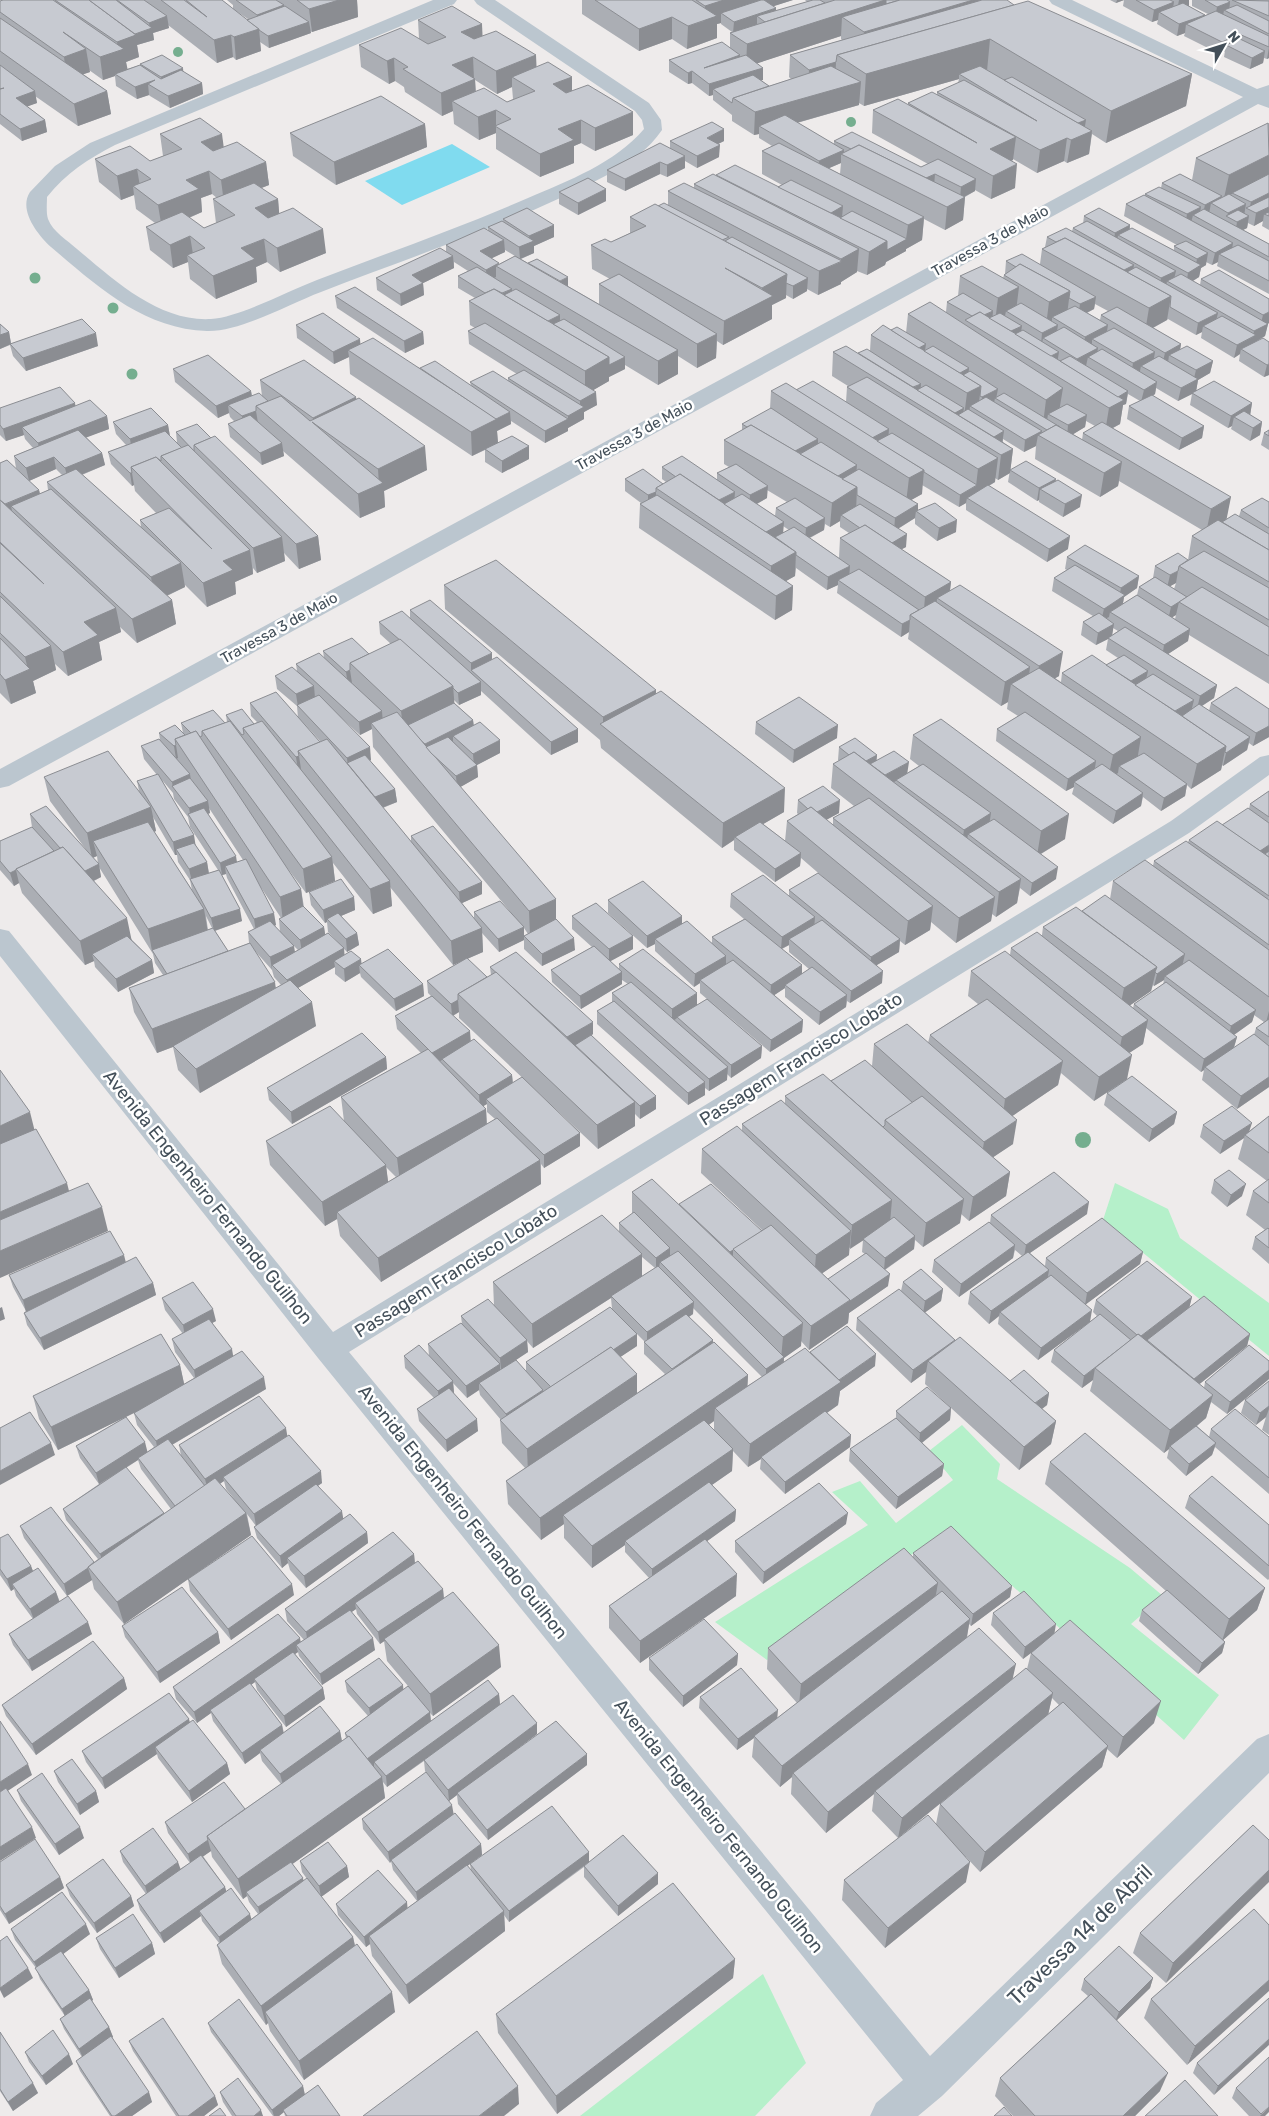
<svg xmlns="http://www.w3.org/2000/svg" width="1269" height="2116" viewBox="0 0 1269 2116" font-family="Rubik,sans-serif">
<rect width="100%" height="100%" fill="#eeebeb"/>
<g fill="#b5f0ca">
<polygon points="1115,1183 1168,1209 1180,1238 1269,1303 1269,1356 1103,1220"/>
<polygon points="962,1425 1000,1464 997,1479 1130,1568 1163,1596 1131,1624 1219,1695 1184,1740 948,1528 767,1660 715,1622 868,1525 832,1492 860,1481 896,1523 953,1480 929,1451"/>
<polygon points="763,1974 806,2063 755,2116 580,2116"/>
</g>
<polygon fill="#80dbef" points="452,144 490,167 402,205 365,181"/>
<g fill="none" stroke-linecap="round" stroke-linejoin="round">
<path fill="#bbc6cf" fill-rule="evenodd" d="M433 0H457L454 4 115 145C88 159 66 173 47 197 47 203 46 213 48 219 53 232 67 240 77 249 114 280 159 322 211 319 240 317 288 291 317 280 387 253 459 228 528 198 568 181 615 163 644 129L642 120 635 111 477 4 474 0H495L649 103 661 120 662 130C649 149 631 162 611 173 519 222 418 254 321 292 289 304 240 332 207 331 143 329 97 286 51 247 38 235 18 210 30 192L55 166 90 143Z"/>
<g fill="#bbc6cf" fill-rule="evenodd">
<polygon points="1049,0 1072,0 1257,89 1269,85 1269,108 1258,104 9,786 0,788 0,769 1243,97 1052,4"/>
<polygon points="1269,755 1269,775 1189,833 349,1352 930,2056 1257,1739 1269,1734 1269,1773 942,2096 918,2116 870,2116 876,2103 903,2080 318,1358 0,956 0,929 9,931 333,1332 1171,821 1260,757"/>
</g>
</g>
<g fill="#75ae8f">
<circle cx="178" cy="52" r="5"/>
<circle cx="851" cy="122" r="5"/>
<circle cx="35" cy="278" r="5.5"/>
<circle cx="113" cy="308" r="5.5"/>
<circle cx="132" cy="374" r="5.5"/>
<circle cx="1083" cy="1140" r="8"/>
</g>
<g fill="#abaeb4" fill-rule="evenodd">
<polygon points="3,0 222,0 247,20 248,19 233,9 233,5 227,0 357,0 358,17 312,32 310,31 311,33 269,48 260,42 261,51 236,60 233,57 217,63 168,25 169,28 153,33 154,40 137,45 139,57 126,62 127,69 140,65 140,64 183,72 202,83 203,94 170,108 150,96 149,95 137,99 116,86 115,76 103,80 89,70 90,72 83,74 107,91 111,114 78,126 35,96 37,103 27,106 45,120 47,132 22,141 0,124 0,1"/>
<path d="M582 0H793L773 6 776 8V11L807 2 805 0H980L1014 5 1192 74 1186 106 1106 143 1092 134 1089 154 1067 163 1064 161 1037 173 1013 159V160L1011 161 1015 188 991 199 975 190V191L965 197 963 220 945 230 924 219 922 240 906 249V251L886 262 885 265 867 275 857 271V272L841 282V284L818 295 807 289V291L793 299 786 295V298L772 305V319L723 345 717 341 716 358 697 368 678 356V374L658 385 625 365V369L609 377V381L593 390 597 405 584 412V419L568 428V431L545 443 511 421V424L497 431 498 443 529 446V459L502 473 485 462V450L472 456 350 374 349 357 334 364 297 338 296 325 361 344 420 368 471 385 470 382 508 380V378L517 374 469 344 468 331 475 328 470 325 469 301 475 298 458 288V276L468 271 454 262V268L423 283 424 295 401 306 377 290 376 278 446 252V245L488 230V227L503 221V219L554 237 534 246V253L521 259 599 304V284L610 279 592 269 591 245 611 242 630 233V217L658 206 668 205V191L694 188V184L716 176V175L778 187 782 185 762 174V151L772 146 759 138V134L754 135 732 121V115L713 100V95L709 96 692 83 688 84 669 72V60L730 48V33L732 32 721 24V23L717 24V38L687 49 672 39 639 51 582 14ZM841 36V39L842 40 790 55 789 77 791 79 769 86 761 80H763L757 63ZM959 79 958 83 937 92V95L908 103V105L873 110 872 133 928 164 921 167 834 141V144L797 123 859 105V103L864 106ZM841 163 840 174 829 168ZM505 250 515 256 499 264 491 258 505 252Z"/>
<polygon points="1110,0 1124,0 1116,3"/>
<polygon points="1124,0 1189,0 1188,6 1205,15 1204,16 1208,14 1192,6 1192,0 1269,0 1269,58 1267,59 1264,58 1263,63 1250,69 1224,57 1225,51 1220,54 1184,36 1185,33 1177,36 1157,24 1158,20 1152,22 1123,6"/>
<path d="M418 20 482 24V36L536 55V67L572 77V91L633 135 595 151 581 143 574 146V163L540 177 496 149V133L479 140 454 124 453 111 442 116 405 92 404 87 395 81 389 84 361 67 359 45 419 39ZM475 80 497 94 512 87 513 99 507 102 476 92Z"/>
<path d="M1269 123V230L1262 226 1263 221 1254 226 1248 223 1247 228 1243 230 1269 244V294L1217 266 1218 262 1212 265 1206 262V265L1201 268 1199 277 1193 281 1200 285 1201 279 1269 299 1268 324 1265 336 1255 342 1254 343 1263 338 1269 375 1264 377 1239 361 1240 354 1234 358 1201 338 1202 332 1196 335 1168 319 1167 320 1153 328 1181 344 1180 349 1213 361 1210 373 1198 380 1196 391 1252 403 1250 415 1262 422 1260 435 1250 441 1231 429 1232 426 1228 428 1190 405 1192 394 1178 401 1156 388 1155 394 1153 396 1204 426 1202 438 1179 450 1127 419 1129 406 1140 401 1128 394 1126 404 1123 405 1120 424 1113 428 1226 520 1239 516 1241 510 1269 502V684L1189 635 1188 641 1168 654 1217 685 1214 698 1202 706 1209 711 1211 703 1269 709V737L1253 746 1249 743 1247 750 1223 766 1222 765 1221 770 1191 789 1187 785 1185 796 1161 811 1143 797 1141 806 1113 824 1072 794 1074 787 1066 791 996 741 997 729 1018 716 1007 709 1008 702 1001 706 908 639 909 632 901 637 837 593 838 585 827 590 796 568 795 576 786 581 793 586 792 610 775 620 639 528 640 504 641 503 625 491V479L663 484 666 482 662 479V467L717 480V473L729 467 724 464V440L742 430V424L770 409 771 391 796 390 846 402 847 387 848 386 832 376 833 352 858 353 870 351 871 335 891 330 906 333 908 314 946 312 947 302 958 296 960 276 1003 278 1004 275 1005 274 1006 261 1040 264 1042 249 1045 247 1047 237 1072 231 1073 228 1083 224 1084 216 1130 225V229L1174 250V246L1177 245 1124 216 1126 204 1145 195V194L1161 188 1162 183 1192 180 1196 158ZM1095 304 1108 311 1101 315 1100 320 1087 313 1094 309ZM1086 421 1095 426 1083 433 1082 440 1073 434 1085 427ZM1003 439 1024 452 1036 446 1035 459 1100 497 1118 486 1119 481 1202 530 1192 536 1188 560 1155 566 1153 578 1139 587 1137 595 1123 604 1124 597 1137 588 1139 576 1067 557 1065 569 1067 570 1054 578 1052 591 1093 616 1083 622 1081 635 1096 645 1108 639 1106 650 1118 658 1106 665 1062 673 1061 682 1055 678 1059 676 950 591 951 582 901 549 906 547 898 529 915 518V524L937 541 956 532 918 511V504L911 500 922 494V485L959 507 966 503V510L1047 562 1068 549 989 486 995 482V478L998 480 1010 473 1013 449 1003 442ZM767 490 787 502 776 508 775 516 757 504 767 498ZM840 521V527L849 533 840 538 839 558 810 538 824 530 825 524 830 527ZM783 526 789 530 783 533ZM1176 583 1174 589 1170 586ZM1176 615 1175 619 1172 617ZM1113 628 1118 631 1112 635Z"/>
<polygon points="425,124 427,147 336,185 293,156 290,133"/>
<path d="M160 134 224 147 266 162 269 185 261 188 278 199 279 213 326 253 280 272 267 262 256 267 257 282 216 299 190 279 188 262 173 268 150 250 146 227 155 223 136 209 134 195 121 200 99 182 95 159 150 161 163 156ZM212 194 217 198 213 199 216 223 204 228 189 218 202 212 201 198Z"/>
<polygon points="670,141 724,141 718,144 719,157 697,168 685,161 685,168 667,177 660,174 625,191 607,182 607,170 670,148"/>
<polygon points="606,189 606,201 578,215 559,204 559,192"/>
<polygon points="335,296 423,332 424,344 405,353 337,308"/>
<polygon points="0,324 9,332 11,343 98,346 26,371 13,356 10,345 0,349"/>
<polygon points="173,369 251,391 252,396 262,396 260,380 357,399 427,470 384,491 385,507 360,518 283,451 284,456 262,465 230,437 228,424 235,422 230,417 229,413 218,418 175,382"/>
<path d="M76 406 107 416 109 429 86 437 102 453 105 465 82 475 141 527 140 520 156 513 135 491 134 485 132 486 111 464 108 452 126 445 116 434 113 422 168 425 170 436 177 443 176 432 211 438 318 536 321 560 299 569 284 553 285 561 257 573 253 568V574L235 582 236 594 207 607 185 585V587L167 596 172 600 176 624 137 643 120 627 121 632 99 642 102 660 68 676 55 664 56 670 33 681 36 693 11 704 0 693V463L24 477 16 468 14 456 33 448 25 439 24 435 6 441 0 435V408ZM56 469 62 475 47 482 48 490 40 494 39 490 29 481Z"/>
<polygon points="1269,430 1269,450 1261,445 1264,433"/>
<polygon points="1010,470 1056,479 1055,481 1080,507 1063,517 1039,502 1039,500 1037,501 1008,482"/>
<path d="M444 585 656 690V694L784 812 763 824 785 841 787 821 798 814 797 813 798 800 839 813 826 820 833 825V818L854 806 831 788 833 764 839 761 838 760 839 747 877 755 876 760 907 773 919 766 910 759 913 735 1065 839 1041 854 1056 879 1030 896 1020 888 1017 903 996 917 992 914 991 921 956 943 931 922 930 930 905 945 900 941 899 952 877 965 882 983 850 1003 847 1001 846 1007 819 1025 785 997V988L774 995 803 1020 802 1032 770 1052 708 999 762 1046 761 1058 731 1078 727 1074V1080L709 1091 705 1088V1095L688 1105 597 1024V1011L612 1002V993L628 984 622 980V984L581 1009 552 982 551 970 592 947 572 929V916L633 949 610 961 619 969V964L697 1005 707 999 700 993V983L694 987 655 951V944L647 948 608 913V900L682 924 712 943V937L744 919 730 907 731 894 789 896V890L839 891 801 858 800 866 775 882 734 850V840L722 848 601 748 600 740 445 609ZM789 945V952L809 969 802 974 782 949Z"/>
<path d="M410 610 492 660 578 729V742L551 755 481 691V695L459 705 454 700V703L473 720 474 725 500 753 477 765 478 777 460 787 556 919 575 950 542 966 524 949V940L499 952 482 933 483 952 467 959 487 977 491 975 490 967 593 1034 591 1036 656 1109 640 1119 635 1114V1126L598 1149 459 1018V1012L453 1016 470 1042 512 1075 513 1083 580 1146 544 1168 541 1164V1184L381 1282 340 1236 337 1219 325 1226 270 1165 266 1141 344 1121 341 1097 421 1053 397 1029 395 1016 431 996 428 993 427 981 460 962 453 965 390 887 392 906 373 914 333 863 335 881 306 893 285 865 301 889 304 907 324 927 325 935 344 948V955L361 959V964L423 984 424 996 396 1011 361 977 360 973 345 982 335 974V967L298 988 316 1026 200 1093 178 1070 173 1047 157 1053 134 1012 129 988 163 975 155 963 153 954 99 867 101 877 94 881 132 940 152 960 154 973 118 992 95 967 94 961 85 965 22 893 19 883 14 886 0 870V841L32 827 30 814 87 851 50 801 44 777 139 791 137 781 157 775 144 759 141 746 160 740 159 733H183L181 723H225L227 722 226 715 254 724 257 722 251 716 250 703 298 718 297 706 277 689 275 676 297 671 296 664 324 658 323 651 369 654 391 644 380 634 379 622 410 619ZM339 716 360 735 372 729 373 747 517 920 474 912V919L462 903 482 894V882L411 836V842L383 808 397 802 395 789 370 761 371 760ZM300 719 321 742H320ZM162 780 173 793 174 799 188 817 190 827 218 870 209 873 207 862 196 846ZM209 808 243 860 237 862 208 814 210 813ZM153 817 175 855H177L178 862 190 880 192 890 154 832 156 831ZM97 856 98 864 93 858ZM226 874 227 878 254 929 248 932 249 943 228 951 215 931 242 921 222 875ZM260 886 281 918 279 919 280 932 275 926 276 925ZM206 916 212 928 208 930ZM524 928 528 934 524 936ZM286 938 298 950 295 952ZM255 951 272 970 274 977 281 985 276 988ZM487 1104V1112L495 1119 487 1124 486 1109 483 1106ZM386 1167 396 1177 388 1182Z"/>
<polygon points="756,722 837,738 793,763 755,734"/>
<path d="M1269 791V1087L1237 1109 1202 1080 1204 1070 1201 1072 1146 1028 1143 1044 1129 1053 1127 1079 1177 1112 1174 1124 1149 1142 1104 1105 1107 1093 1117 1086 1094 1101 1061 1073 1058 1085 1012 1116 1013 1144 993 1157 1010 1172 1006 1196 969 1221 961 1214 960 1223 923 1247 915 1240 914 1249 885 1270 888 1286 849 1313 848 1323 809 1350 801 1341V1346L784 1358V1362L810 1352 875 1366 840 1391 838 1405 827 1413 851 1435 850 1447 785 1494 760 1469 761 1459 748 1467 733 1451 732 1471 712 1485 736 1510 735 1521 707 1541 736 1596 640 1663 609 1628V1606L649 1578 625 1552V1545L592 1568 564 1538V1524L541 1540 508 1504 506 1481 525 1468 502 1443 500 1420H501L480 1395 479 1390 467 1398 453 1383 454 1393V1394L478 1431 447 1452 419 1421 417 1409 434 1398 405 1368 404 1356 436 1363 429 1356 428 1344 462 1324 461 1316 494 1306 493 1282 619 1232V1223L632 1214V1192L762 1231V1230L701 1173 702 1149 742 1131V1124L785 1103V1096L872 1066 874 1044 928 1043 930 1035 978 1004 968 996 971 971 1010 955 1011 948 1042 935 1043 927 1110 899 1113 881 1153 866 1154 861 1188 842 1189 840 1222 825 1249 809 1250 804ZM1164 980 1163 985 1134 1004 1133 1008 1130 1005 1151 991 1153 985 1154 986ZM1254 1015 1264 1022 1256 1028 1254 1035 1234 1048 1237 1037 1234 1035 1252 1022ZM863 1240 862 1252 865 1254 828 1279 822 1273 849 1255V1248ZM642 1257 655 1268 642 1276ZM611 1298 612 1309 645 1342H644V1354L665 1374 637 1393 620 1357 637 1346 526 1362V1372L500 1370V1369L501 1370 528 1352 527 1341 533 1348ZM693 1308 762 1377 747 1386 748 1375 713 1342V1340L689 1317 693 1314ZM714 1421V1430L709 1425Z"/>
<polygon points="309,892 354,897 355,910 341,916 357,933 359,945 347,952 328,932 327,922 325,923 311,905"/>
<polygon points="386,1057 387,1069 292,1124 269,1100 267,1088"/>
<polygon points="1269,1116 1269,1264 1252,1249 1255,1237 1265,1230 1246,1215 1253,1191 1267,1181 1238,1159 1244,1138 1220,1154 1200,1137 1203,1125 1249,1131"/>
<polygon points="1214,1180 1242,1196 1227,1207 1211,1193"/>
<polygon points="1087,1214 1030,1253 1045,1266 1046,1258 1143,1252 1140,1264 1086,1304 1090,1322 1097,1316 1093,1312 1096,1300 1192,1297 1189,1307 1250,1334 1247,1346 1199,1384 1204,1388 1205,1382 1269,1361 1269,1379 1227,1414 1211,1402 1206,1418 1197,1426 1209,1437 1211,1429 1269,1437 1269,1494 1215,1447 1212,1455 1186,1476 1167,1458 1169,1449 1164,1453 1090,1391 1093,1380 1082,1388 1051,1362 1054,1350 1089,1322 1038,1360 998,1324 999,1316 989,1324 968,1304 970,1292 1022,1256 1015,1250 1013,1258 959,1297 932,1272 934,1260 990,1223 991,1215"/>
<polygon points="126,1262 153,1283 156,1295 44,1350 27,1325 24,1313 26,1311 13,1287 9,1275"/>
<polygon points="903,1282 943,1289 941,1301 925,1312 955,1340 1010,1381 1049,1393 1047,1405 1042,1409 1056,1421 1051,1444 1019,1470 951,1408 950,1420 922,1443 944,1464 942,1476 896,1509 849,1461 850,1449 896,1418 896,1411 950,1407 925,1384 926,1372 911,1383 856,1330 857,1318 901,1291"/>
<path d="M162 1298 216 1321 212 1323 233 1356 266 1389 172 1445 181 1456 179 1445 288 1436 322 1483 318 1486 343 1519 367 1532 368 1543 306 1588 290 1570 288 1563 282 1568 257 1538 254 1527 256 1526 247 1514 251 1535 124 1624 94 1589 92 1580 67 1596 24 1538 20 1526 94 1562 98 1559 66 1520 63 1509 99 1484 80 1458 76 1446 125 1417 58 1450 39 1419 33 1396 180 1365 184 1384 194 1378 175 1352 172 1339 183 1334 165 1310ZM134 1413 137 1425 154 1447 147 1452 126 1417ZM138 1460 141 1469 171 1509 164 1514 126 1468ZM224 1481 226 1489 235 1500 220 1484Z"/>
<polygon points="1269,1381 1269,1435 1262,1430 1266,1417 1256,1425 1241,1413 1245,1400"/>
<polygon points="1050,1462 1265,1588 1257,1610 1223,1640 1225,1642 1222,1653 1198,1674 1139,1621 1142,1610 1166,1591 1045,1484"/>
<polygon points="1189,1496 1269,1525 1269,1579 1268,1580 1185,1508"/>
<polygon points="846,1524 763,1584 735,1552 735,1541"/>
<polygon points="0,1538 31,1566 33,1571 56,1592 60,1602 92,1634 32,1671 13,1645 9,1634 33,1619 16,1596 14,1589 11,1591 0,1575"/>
<polygon points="913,1553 1012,1586 1010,1597 971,1626 969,1624 967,1638 1012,1679 1027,1669 1031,1653 1038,1647 1023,1659 991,1625 993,1613 1054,1633 1154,1723 1117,1758 1107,1749 1102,1767 980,1872 966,1857 966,1882 885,1948 842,1900 844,1880 936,1824 940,1804 1059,1705 1052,1698 1048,1715 898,1838 872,1811 874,1794 826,1833 791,1794 792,1777 780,1787 752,1757 754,1738 737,1750 699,1708 700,1697 777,1718 797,1703 767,1669 768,1648 913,1557"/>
<path d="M414 1554 415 1563 443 1589 444 1599 501 1667 433 1716 430 1713 431 1721 499 1694 500 1704 537 1734 509 1755 587 1765 488 1840 458 1804 457 1795 449 1801 425 1771 424 1761 387 1787 383 1782 385 1798 292 1864 304 1881 310 1883 302 1872 300 1861 347 1866 349 1877 321 1897 353 1937 355 1945 395 2012 304 2080 270 2031 268 2023 266 2025 222 1964 217 1945 219 1943 202 1921 201 1916 164 1943 140 1910 137 1900 146 1894 123 1862 120 1851 180 1869 190 1863 168 1833 165 1822 245 1809 281 1784 262 1761 260 1753 245 1764 213 1721 211 1713 197 1723 176 1699 173 1687 300 1638V1642L304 1640 287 1621 285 1609ZM356 1609 357 1614 380 1644 384 1641 387 1661 408 1686 403 1690V1685L345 1681 347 1692 368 1716 345 1733 346 1739 342 1741 340 1731 284 1733 282 1725 251 1685 255 1682 257 1690 286 1727 325 1699 323 1688 295 1654 298 1652 299 1656 322 1685 375 1650 351 1612ZM211 1851 212 1857 243 1899 247 1896 249 1902 258 1914 251 1919 226 1892 225 1887 203 1856Z"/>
<polygon points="188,1579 294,1595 231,1640 190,1591"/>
<polygon points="122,1626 218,1632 220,1643 160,1683 125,1637"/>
<polygon points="738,1654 737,1665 683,1707 649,1670 649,1658"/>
<polygon points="124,1678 127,1689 36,1755 6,1716 2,1705"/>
<polygon points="189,1719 189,1723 227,1763 230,1774 192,1802 158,1758 157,1754 105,1789 86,1762 82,1751"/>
<polygon points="54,1771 96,1791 99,1802 80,1815 58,1782"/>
<polygon points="17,1790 84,1838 59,1855 21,1801"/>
<polygon points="453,1814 481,1844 482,1855 467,1866 471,1870 470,1864 589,1852 589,1862 658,1884 618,1916 584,1877 584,1867 509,1922 504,1915 505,1931 409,2004 372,1956 370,1944 366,1947 338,1915 336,1904 407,1902 407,1908 417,1901 393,1870 391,1861 390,1863 363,1829 362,1819"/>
<polygon points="1253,1825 1166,1983 1133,1953 1140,1933"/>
<polygon points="0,1862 60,1877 64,1888 9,1924 0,1910"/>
<polygon points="66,1885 131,1896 134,1906 97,1933 70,1896"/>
<polygon points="1254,1909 1187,2065 1144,2018 1151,1999"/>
<polygon points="11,1929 90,1934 63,1954 89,1990 93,2000 92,2001 109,2027 113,2037 112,2038 152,2102 132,2116 110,2116 80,2071 76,2061 82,2057 64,2029 60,2019 65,2016 40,1979 36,1968 15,1940"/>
<polygon points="96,1938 152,1943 155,1954 119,1978 100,1949"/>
<polygon points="735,1959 733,1978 557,2114 498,2033 496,2014"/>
<polygon points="1153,1978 1150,1988 1117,2020 1160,2091 1135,2116 1013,2116 995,2096 1000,2078 1088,1996 1081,1990 1084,1979"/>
<polygon points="1269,1998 1214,2095 1193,2073 1197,2063"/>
<polygon points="208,2023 303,2086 305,2095 340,2116 285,2116 284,2112 279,2116 273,2116 211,2032"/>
<polygon points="0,2032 38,2093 13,2111 0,2091"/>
<polygon points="129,2041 215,2096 218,2105 204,2116 176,2116 133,2051"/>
<polygon points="25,2052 73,2064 46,2085 29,2062"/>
<polygon points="1236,2088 1265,2116 1249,2116 1232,2098"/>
<polygon points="220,2092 263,2116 232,2116 223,2102"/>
</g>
<g fill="#8b8d92">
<polygon points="339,0 357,0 358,17 312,32 309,9"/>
<polygon points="719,0 793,0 731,20 721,13 721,23 717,24 717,38 687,49 688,26 704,21 705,6"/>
<polygon points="876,0 895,0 885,22 842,17 841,36 746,67 747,44"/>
<polygon points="973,0 980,0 978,20 990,39 987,71 959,74 959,79 864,106 866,74 862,54 864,32"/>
<polygon points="1117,0 1124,0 1116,3"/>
<polygon points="1179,0 1189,0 1189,6 1177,11"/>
<polygon points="1174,2 1172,14 1159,12 1158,20 1152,22 1154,10"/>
<polygon points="1230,2 1229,13 1224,10 1223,16 1215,18 1217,7"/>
<polygon points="284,5 285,17 258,26 257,15"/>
<polygon points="776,8 776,20 757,16 757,26 733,33 734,22"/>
<polygon points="1205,15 1203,26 1186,24 1185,33 1177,36 1179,24"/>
<polygon points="167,16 169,28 153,33 154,40 137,45 139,57 126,62 128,71 115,74 115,76 103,80 100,57 118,51 117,42 127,37 150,29 149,23"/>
<polygon points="672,17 672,39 639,51 639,29"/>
<polygon points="309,22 311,33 269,48 268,36"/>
<polygon points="482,24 483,46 461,32"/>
<polygon points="259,29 261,51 236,60 234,37"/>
<polygon points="1239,34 1236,46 1226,45 1225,51 1220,54 1222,42"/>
<polygon points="231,35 233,57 217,63 214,40"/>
<polygon points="1269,47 1269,58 1267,59"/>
<polygon points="86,49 90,72 67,80 64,57"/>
<polygon points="1265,51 1263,63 1250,69 1252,58"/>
<polygon points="536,55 537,77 512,77 512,87 497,94 496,71"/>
<polygon points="740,55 740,66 704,68"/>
<polygon points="473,57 474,79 452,65"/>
<polygon points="394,58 395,81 389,84 387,61"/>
<polygon points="836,62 835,84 808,92 809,70"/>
<polygon points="183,68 184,80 163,89 161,77"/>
<polygon points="763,68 763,80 719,93 713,89 713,95 709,96 709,84"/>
<polygon points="692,71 692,83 688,84 688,73"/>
<polygon points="1192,74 1186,106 1106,143 1111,111"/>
<polygon points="572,77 572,100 553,84"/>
<polygon points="475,79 476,102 452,101 453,111 442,116 441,93"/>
<polygon points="155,80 148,84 149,95 137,99 135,87"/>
<polygon points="861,82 859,105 768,131 759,126 759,134 754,135 755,112"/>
<polygon points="202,83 203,94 170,108 168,96"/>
<polygon points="35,91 37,103 18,110 16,98"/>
<polygon points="107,91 111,114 78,126 74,104"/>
<polygon points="496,110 496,133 479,140 478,117"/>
<polygon points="633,112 633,135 595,151 595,128"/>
<polygon points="45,120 47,132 22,141 20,129"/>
<polygon points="581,120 581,143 574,146 574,163 540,177 540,154 558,129"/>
<polygon points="1086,120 1084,132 1067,138 1064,161 1037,173 1040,150 1067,127"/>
<polygon points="425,124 427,147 336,185 334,162"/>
<polygon points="724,129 724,141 706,150 707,138"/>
<polygon points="1092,131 1089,154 1067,163 1071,140"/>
<polygon points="222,134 225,157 204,165 201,142"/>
<polygon points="1016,137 1013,160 987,172 990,149"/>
<polygon points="720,145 719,157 697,168 697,156"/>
<polygon points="844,150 844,156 841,154 841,163 818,173 819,161"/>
<polygon points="1269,155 1269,176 1232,193 1232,194 1224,198 1229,175"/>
<polygon points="685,156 685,168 667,177 667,165"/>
<polygon points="266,162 269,185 224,203 221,180"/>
<polygon points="660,162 660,174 625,191 625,179"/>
<polygon points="1017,164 1015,188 991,199 993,176"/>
<polygon points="137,169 141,192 133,186 134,195 121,200 117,176"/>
<polygon points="209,171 212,194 201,198 202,212 162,229 158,205 186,180"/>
<polygon points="935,174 934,186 916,183"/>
<polygon points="976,179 975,191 960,199 961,187"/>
<polygon points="606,189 606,201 578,215 578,203"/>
<polygon points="1269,193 1269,204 1249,210 1251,202"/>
<polygon points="1222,196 1220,208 1211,203 1209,214 1202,217 1205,205"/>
<polygon points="965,197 963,220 945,230 947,207"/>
<polygon points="278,199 280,223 258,232 255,208"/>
<polygon points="1246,204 1244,216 1227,217 1228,213"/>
<polygon points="843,206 842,218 823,217"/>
<polygon points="1201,207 1199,219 1193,215 1191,223 1185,226 1187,214"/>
<polygon points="1269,207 1269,216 1264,214 1263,221 1254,226 1256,213"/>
<polygon points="1249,216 1247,228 1235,234 1237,222"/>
<polygon points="924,217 922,240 906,249 906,251 886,262 885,265 867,275 869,252 887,241 906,239 908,225"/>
<polygon points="554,225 554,237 534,246 534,253 520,259 519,247 530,242 529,236"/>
<polygon points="1130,225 1128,238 1118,235 1117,243 1113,245 1115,233"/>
<polygon points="323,229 326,253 280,272 277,248"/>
<polygon points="190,236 194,260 187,255 188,262 173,268 170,245"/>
<polygon points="264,239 267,262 256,267 257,282 216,299 213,276 241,248"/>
<polygon points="504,240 505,252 480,264 480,251"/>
<polygon points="1233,243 1231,256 1219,254 1218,262 1212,265 1215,253"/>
<polygon points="859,249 857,272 841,282 841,284 818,295 819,271 841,262 841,259"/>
<polygon points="1208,253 1206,265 1201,268 1199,277 1186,285 1188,273 1195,268 1197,259"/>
<polygon points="453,256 454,268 413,288 412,275"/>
<polygon points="499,263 496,266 496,277 487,282 486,270"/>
<polygon points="1134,265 1132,277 1114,275"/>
<polygon points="1176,271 1173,283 1167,281 1166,287 1159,290 1161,278"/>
<polygon points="787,274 786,298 772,305 772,319 723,345 724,321 761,302 762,288"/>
<polygon points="568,277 568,289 551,298 551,286"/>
<polygon points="808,278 807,291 793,299 793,286"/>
<polygon points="423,283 424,295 401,306 400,294"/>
<polygon points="1019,287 1016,311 1006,311 1005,316 995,322 998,298"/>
<polygon points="512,289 513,301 493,298"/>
<polygon points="1070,291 1067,315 1052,317 1052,323 1046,326 1049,302"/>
<polygon points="1171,296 1167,320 1145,332 1149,308"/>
<polygon points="1096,297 1094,309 1078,317 1080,304"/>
<polygon points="993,311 992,324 977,319"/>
<polygon points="1269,312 1269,323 1268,324 1265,336 1255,342 1253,348 1241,349 1240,354 1234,358 1237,345 1253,337 1254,331 1260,327 1263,315"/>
<polygon points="1218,313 1215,325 1203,326 1202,332 1196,335 1198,323"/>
<polygon points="560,315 560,327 543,324"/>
<polygon points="1058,325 1056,337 1043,338 1042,344 1041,345 1042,333"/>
<polygon points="1108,325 1106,337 1092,339 1092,345 1083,349 1085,337"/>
<polygon points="1022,326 1020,339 1002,335"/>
<polygon points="9,332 11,344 0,349 0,335"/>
<polygon points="423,332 424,344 405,353 404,341"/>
<polygon points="96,333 98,346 26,371 23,358"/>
<polygon points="717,334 716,358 697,368 697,344"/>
<polygon points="360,339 361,351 348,350 349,357 334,364 333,352"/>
<polygon points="926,344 924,357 912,352"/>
<polygon points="1181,344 1179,357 1169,355 1168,363 1162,365 1165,353"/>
<polygon points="1098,348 1096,360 1088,357 1086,366 1075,371 1077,359"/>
<polygon points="678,350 678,374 658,385 658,361"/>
<polygon points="1059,352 1057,364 1044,360"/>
<polygon points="1155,352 1153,364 1141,366 1140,371 1131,376 1133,363"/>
<polygon points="609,357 625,357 625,369 609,377 609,381 585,395 585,371"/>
<polygon points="1213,361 1210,373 1198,380 1196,392 1178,401 1181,388 1193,382 1196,370"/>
<polygon points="1269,364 1269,375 1264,377 1267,365"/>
<polygon points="969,368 968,381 952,377"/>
<polygon points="1157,382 1155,394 1141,402 1144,390"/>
<polygon points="921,384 920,396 906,391"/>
<polygon points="981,386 978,410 970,406 969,415 964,417 967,393"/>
<polygon points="1063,388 1059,412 1048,414 1047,421 1043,424 1046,400"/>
<polygon points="998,389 996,399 995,398 994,403 981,409 982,397"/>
<polygon points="251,391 253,404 228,405 229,413 218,418 216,406"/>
<polygon points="1128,391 1126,404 1123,405 1120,424 1105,432 1109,408 1113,400"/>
<polygon points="596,392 597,405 584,412 584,419 568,428 568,416 580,409 580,401"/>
<polygon points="356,397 359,421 314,423 313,418"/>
<polygon points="75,403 77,415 22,427 24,435 6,441 3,429"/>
<polygon points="1252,403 1250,416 1234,417 1232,426 1228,428 1231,416"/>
<polygon points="964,408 962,420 948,416"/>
<polygon points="256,411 258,423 243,429 242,416"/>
<polygon points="510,412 511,424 497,431 498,443 472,456 471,432"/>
<polygon points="1087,415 1085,427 1067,438 1068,425"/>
<polygon points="107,416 109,429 40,455 38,443"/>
<polygon points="568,419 568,431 545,443 545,431"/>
<polygon points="1262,422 1260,435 1250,441 1253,428"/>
<polygon points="168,425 170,437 132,451 130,439"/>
<polygon points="1204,426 1202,438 1179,450 1182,438"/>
<polygon points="889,429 888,442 866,441"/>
<polygon points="1004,431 1002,444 986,441"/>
<polygon points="1042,431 1041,437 1038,435 1036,446 1024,452 1025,440"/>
<polygon points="818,439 818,451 789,454"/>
<polygon points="282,443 284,456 262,465 260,453"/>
<polygon points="425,446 427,470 384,491 385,507 360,518 358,494 379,485 378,469"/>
<polygon points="529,446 529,459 502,473 502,461"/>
<polygon points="1013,449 1010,473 998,480 1001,455"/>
<polygon points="102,453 105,465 68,480 65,468"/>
<polygon points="54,457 56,469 29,481 26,468"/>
<polygon points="998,458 995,482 967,498 966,503 959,507 960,495 976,486 978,469"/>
<polygon points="1122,462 1118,486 1100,497 1104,473"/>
<polygon points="857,465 856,477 831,479"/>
<polygon points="924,470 922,494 906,503 909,478"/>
<polygon points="130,473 132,473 134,485 132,486"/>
<polygon points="1056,479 1054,491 1040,489 1039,500 1037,501 1039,488"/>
<polygon points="768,486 767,498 749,508 750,495"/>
<polygon points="857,487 856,512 841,515 840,521 830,527 832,503"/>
<polygon points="39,490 42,503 11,506 13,515 4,505"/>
<polygon points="656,492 656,504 648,508 648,495"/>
<polygon points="735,492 734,505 714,503"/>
<polygon points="1082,495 1080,507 1063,517 1065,504"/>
<polygon points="1231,497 1226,522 1206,533 1211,509"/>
<polygon points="918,504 918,513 916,511 915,518 894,531 895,518"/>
<polygon points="825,518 824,530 805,540 806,528"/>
<polygon points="957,520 956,532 937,541 939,528"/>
<polygon points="784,522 783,535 764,545 765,532"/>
<polygon points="907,534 906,547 886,558 887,545"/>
<polygon points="318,536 321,560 299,569 296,544"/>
<polygon points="1070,536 1068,549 1047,562 1049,549"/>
<polygon points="282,537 285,561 257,573 253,548"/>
<polygon points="250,550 253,574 235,582 236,594 207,607 203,583 223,561"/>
<polygon points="796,552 795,576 770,590 771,566"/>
<polygon points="181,563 185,587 155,601 151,577"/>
<polygon points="850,566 849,579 838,580 838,585 827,590 828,577"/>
<polygon points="1178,571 1176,583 1167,588 1170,575"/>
<polygon points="1139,576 1137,588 1124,597 1122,608 1110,612 1109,617 1101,621 1104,609 1119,599 1121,588"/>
<polygon points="951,582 948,605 937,598 936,614 923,621 925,597"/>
<polygon points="793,586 792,610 775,620 776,596"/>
<polygon points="172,600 176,624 137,643 132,619"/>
<polygon points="1179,602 1176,615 1168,620 1171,607"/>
<polygon points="116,608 121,632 99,642 102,660 68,676 63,652 84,622"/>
<polygon points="910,620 909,632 901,637 902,624"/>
<polygon points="1114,624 1112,636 1108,638 1108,639 1096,645 1098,633"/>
<polygon points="1190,629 1188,641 1162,658 1164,645"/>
<polygon points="51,646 56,670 33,681 36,693 11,704 5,680 28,670 25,657"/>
<polygon points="1063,652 1059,676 1036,690 1039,666"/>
<polygon points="492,653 492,666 471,670 471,676 471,663"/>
<polygon points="1030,667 1027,692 1011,684 1008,702 1001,706 1005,682"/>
<polygon points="350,670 352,683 348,685 346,672"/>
<polygon points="1148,671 1145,684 1123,686"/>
<polygon points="481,682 481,695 459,705 458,693"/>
<polygon points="1217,685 1214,698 1197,709 1200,696"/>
<polygon points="314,686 315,698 298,707 296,694"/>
<polygon points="453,686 455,710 404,735 401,711"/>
<polygon points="656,690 655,715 603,726 603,717"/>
<polygon points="1194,700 1191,712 1166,727 1169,715"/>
<polygon points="382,711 383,724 371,723 372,729 360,735 359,722"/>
<polygon points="473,720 474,733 453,736 453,743 426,757 425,744"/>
<polygon points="838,725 837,738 793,763 794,750"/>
<polygon points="1269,726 1269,737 1253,746 1256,733"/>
<polygon points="578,729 578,742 551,755 551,742"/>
<polygon points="1141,737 1137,761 1119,766 1118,773 1108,779 1113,755"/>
<polygon points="1250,737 1247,750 1223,766 1226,753"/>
<polygon points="500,740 500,753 477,765 478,777 457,789 456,776 474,767 473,754"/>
<polygon points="176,745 178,758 176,759 174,746"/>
<polygon points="1226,746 1221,770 1191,789 1197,764"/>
<polygon points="370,747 371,760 351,770 348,767 347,758"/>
<polygon points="877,755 876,768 861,764"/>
<polygon points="299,756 301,769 298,770 296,757"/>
<polygon points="1096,761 1094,774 1074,782 1074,787 1066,791 1068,779"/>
<polygon points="909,762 907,775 896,780 896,781 879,790 880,778"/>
<polygon points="190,774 192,787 173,788 172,782"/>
<polygon points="1187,784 1185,796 1161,811 1164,798"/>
<polygon points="785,788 784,812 737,839 735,837 734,840 722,848 723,823"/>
<polygon points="395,789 397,802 376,810 375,797"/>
<polygon points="1143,793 1141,806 1113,824 1116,811"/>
<polygon points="840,800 839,813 813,827 814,814"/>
<polygon points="208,801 210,813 191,820 189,808"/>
<polygon points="151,807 156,831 101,854 93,841 97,856 92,858 87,833"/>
<polygon points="991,813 989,826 968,834 967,840 962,843 964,830"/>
<polygon points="1069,814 1065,839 1037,856 1041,831"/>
<polygon points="194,835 196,848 176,849 177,855 175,855 173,842"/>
<polygon points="1269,845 1269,856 1253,855"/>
<polygon points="801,853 800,866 775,882 775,869"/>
<polygon points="236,856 238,869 225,866 226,874 222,875 220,863"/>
<polygon points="332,857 335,881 306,893 303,869"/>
<polygon points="207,862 209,875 192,882 189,869"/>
<polygon points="99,864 101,877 85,885 82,872"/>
<polygon points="1058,867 1056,879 1030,896 1032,883"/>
<polygon points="16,870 19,883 14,886 10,873"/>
<polygon points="1021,879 1017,903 996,917 999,892"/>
<polygon points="390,881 392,906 373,914 370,889"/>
<polygon points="482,882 482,894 460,904 459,892"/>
<polygon points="301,889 304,913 283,921 280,897"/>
<polygon points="354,897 355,910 329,921 327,919 327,922 325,923 323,910"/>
<polygon points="995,897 991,921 956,943 959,918"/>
<polygon points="556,899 556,923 530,935 529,911"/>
<polygon points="933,906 930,930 905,945 908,921"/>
<polygon points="204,909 208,933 152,951 148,929"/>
<polygon points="240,909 242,921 214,931 211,918"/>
<polygon points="274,913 276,925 256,932 254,919"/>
<polygon points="682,916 682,928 655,939 655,944 647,948 647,936"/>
<polygon points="815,917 814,930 789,939 789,945 781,949 782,937"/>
<polygon points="127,918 132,942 92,954 94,961 85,965 80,941"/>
<polygon points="324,927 326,940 302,953 300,940"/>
<polygon points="524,927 524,940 499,952 498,939"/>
<polygon points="482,928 483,952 453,965 451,941"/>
<polygon points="357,933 359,945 347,952 346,939"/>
<polygon points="633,936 633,949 609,962 609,949"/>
<polygon points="574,938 575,950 542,966 542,954"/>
<polygon points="900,939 899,952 870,969 871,957"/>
<polygon points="294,946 296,959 272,965 272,970 270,957"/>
<polygon points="344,948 345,961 334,961 335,967 289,993 287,980"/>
<polygon points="1185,954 1182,967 1165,976 1164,980 1154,986 1157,974"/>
<polygon points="726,956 726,968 700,980 700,983 694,987 695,974"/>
<polygon points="361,959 362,967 359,965 360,973 345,982 344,969"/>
<polygon points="152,960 154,973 118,992 116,979"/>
<polygon points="802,965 802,978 785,985 785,988 770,998 771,985"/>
<polygon points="1157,967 1151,991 1119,1013 1124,988"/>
<polygon points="883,971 882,983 850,1003 851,991"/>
<polygon points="622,972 622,984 581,1009 580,996"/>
<polygon points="275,982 278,1007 157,1053 152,1029"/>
<polygon points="423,984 424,996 396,1011 394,999"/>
<polygon points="697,993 697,1006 677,1017 677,1018 672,1022 672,1009"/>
<polygon points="847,995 846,1007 819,1025 820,1012"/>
<polygon points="458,1000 459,1012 452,1016 451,1004"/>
<polygon points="312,1002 316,1026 200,1093 196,1069"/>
<polygon points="1256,1010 1252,1022 1228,1039 1231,1026"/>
<polygon points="1269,1011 1269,1021 1266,1023"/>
<polygon points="803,1020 802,1032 770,1052 771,1040"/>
<polygon points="1148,1020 1143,1044 1117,1061 1122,1037"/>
<polygon points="593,1022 593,1034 567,1050 567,1037"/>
<polygon points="470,1031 471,1044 442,1059 442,1060 434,1065 432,1053"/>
<polygon points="1237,1037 1233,1050 1205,1067 1204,1070 1201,1072 1204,1059"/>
<polygon points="762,1046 761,1058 731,1078 731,1065"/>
<polygon points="1132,1055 1127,1079 1094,1101 1099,1077"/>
<polygon points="386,1057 387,1069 292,1124 291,1112"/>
<polygon points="1063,1061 1058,1085 1002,1123 1005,1099"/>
<polygon points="728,1067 727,1080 709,1091 709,1079"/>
<polygon points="512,1075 513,1087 486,1099 487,1104 480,1108 479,1095"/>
<polygon points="1269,1077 1269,1087 1237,1109 1241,1096"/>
<polygon points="705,1082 705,1095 688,1105 688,1093"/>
<polygon points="656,1096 656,1109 640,1119 640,1106"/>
<polygon points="635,1102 635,1126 598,1149 597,1125"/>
<polygon points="486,1109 487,1133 400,1182 397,1158"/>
<polygon points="30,1112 36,1136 0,1153 0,1126"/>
<polygon points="1177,1112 1174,1124 1149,1142 1152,1129"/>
<polygon points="1017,1120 1013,1144 980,1166 984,1142"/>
<polygon points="1252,1123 1248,1135 1245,1135 1244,1138 1220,1154 1224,1141"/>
<polygon points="580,1133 580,1146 544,1168 544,1155"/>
<polygon points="540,1160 541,1184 381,1282 378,1258"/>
<polygon points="386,1165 389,1189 337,1212 337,1219 325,1226 322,1202"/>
<polygon points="1010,1172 1006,1196 969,1221 973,1197"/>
<polygon points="67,1183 73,1207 0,1238 0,1212"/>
<polygon points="1246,1184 1242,1196 1227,1207 1231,1195"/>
<polygon points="964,1199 960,1223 923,1247 926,1223"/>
<polygon points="892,1200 890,1223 850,1249 852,1225"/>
<polygon points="1089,1202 1087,1214 1024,1257 1026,1245"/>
<polygon points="102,1207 108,1231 0,1278 0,1251"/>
<polygon points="851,1231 849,1255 814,1279 816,1255"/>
<polygon points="915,1236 914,1249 884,1270 885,1258"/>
<polygon points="1015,1245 1013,1258 959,1297 961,1284"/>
<polygon points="670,1248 670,1260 660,1262 659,1268 656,1270 656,1258"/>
<polygon points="733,1249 733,1262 729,1264 730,1252"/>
<polygon points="1143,1252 1140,1264 1085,1305 1087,1293"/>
<polygon points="642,1254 642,1278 533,1348 532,1324"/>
<polygon points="124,1255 127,1267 26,1312 23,1300"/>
<polygon points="1049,1270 1047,1282 1000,1312 999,1316 989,1324 991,1311"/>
<polygon points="890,1274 888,1286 849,1313 848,1323 809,1350 811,1326"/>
<polygon points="153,1283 156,1295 44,1350 40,1338"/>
<polygon points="943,1289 941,1301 923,1314 925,1301"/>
<polygon points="1192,1297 1189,1309 1137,1349 1140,1337"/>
<polygon points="694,1302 693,1314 647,1344 647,1332"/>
<polygon points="2,1307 5,1319 0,1321 0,1308"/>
<polygon points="213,1309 216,1321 185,1337 183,1325"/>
<polygon points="1092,1310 1090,1322 1038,1360 1041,1348"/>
<polygon points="803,1323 801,1346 784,1358 783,1369 766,1381 766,1369 781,1359 783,1337"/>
<polygon points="637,1334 637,1346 554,1401 553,1389"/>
<polygon points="1250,1334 1247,1346 1191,1391 1194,1379"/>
<polygon points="527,1340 528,1352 501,1370 500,1358"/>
<polygon points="713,1340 712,1353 672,1369"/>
<polygon points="955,1340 928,1361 926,1372 911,1383 913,1370"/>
<polygon points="232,1349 234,1361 196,1382 194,1370"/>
<polygon points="876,1354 875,1366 840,1391 838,1405 762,1458 761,1457 761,1459 748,1467 750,1444"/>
<polygon points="500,1364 500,1376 479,1383 479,1390 467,1398 466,1386"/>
<polygon points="180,1365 185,1388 58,1450 51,1427"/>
<polygon points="1095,1368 1093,1380 1082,1388 1084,1376"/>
<polygon points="1269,1370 1269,1379 1227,1414 1230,1402"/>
<polygon points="637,1374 637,1398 528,1472 527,1449"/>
<polygon points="748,1375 747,1399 715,1408 714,1421 569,1521 563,1515 564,1524 541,1540 540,1518"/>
<polygon points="264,1377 266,1389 158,1453 156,1441"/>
<polygon points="453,1381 454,1393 439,1403 438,1391"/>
<polygon points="543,1390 543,1402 507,1426 506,1414"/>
<polygon points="1049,1393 1047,1405 1031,1417 1033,1405"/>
<polygon points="1213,1395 1206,1418 1171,1447 1170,1446 1169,1449 1164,1453 1170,1430"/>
<polygon points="1269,1406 1269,1409 1266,1417 1256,1425 1260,1413"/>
<polygon points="951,1408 950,1420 919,1445 920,1433"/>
<polygon points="477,1419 478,1431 447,1452 446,1440"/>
<polygon points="1056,1421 1051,1444 1019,1470 1024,1447"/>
<polygon points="286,1428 288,1440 223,1477 224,1481 208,1491 205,1479"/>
<polygon points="851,1435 850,1447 785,1494 785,1482"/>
<polygon points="145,1442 148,1454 138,1458 138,1460 99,1484 96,1473"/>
<polygon points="51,1443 55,1455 0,1485 0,1471"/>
<polygon points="1216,1443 1212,1455 1186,1476 1189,1464"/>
<polygon points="733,1449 732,1471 628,1543 625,1541 625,1545 592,1568 592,1546"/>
<polygon points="944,1464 942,1476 896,1509 898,1497"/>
<polygon points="321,1471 322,1483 256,1526 254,1514"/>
<polygon points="736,1510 735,1521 652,1581 652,1569"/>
<polygon points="342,1511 344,1523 287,1558 288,1563 282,1568 280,1556"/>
<polygon points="164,1513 166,1524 104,1565 100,1554"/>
<polygon points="246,1513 251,1535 124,1624 117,1602"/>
<polygon points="848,1513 846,1524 763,1584 764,1572"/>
<polygon points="367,1532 368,1543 306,1588 304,1576"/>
<polygon points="414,1554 415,1566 355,1603 356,1609 308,1644 306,1632"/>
<polygon points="31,1566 35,1577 12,1584 14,1589 11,1591 7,1579"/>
<polygon points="88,1568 92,1580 67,1596 64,1584"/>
<polygon points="737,1574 736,1596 640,1663 640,1641"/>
<polygon points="938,1583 934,1605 799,1705 801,1684"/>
<polygon points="292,1584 294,1595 231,1640 228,1629"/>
<polygon points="1012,1586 1010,1597 971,1626 973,1614"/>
<polygon points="1265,1588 1257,1610 1222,1641 1229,1619"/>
<polygon points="443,1589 444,1601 380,1644 378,1632"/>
<polygon points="56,1592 60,1604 34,1620 30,1609"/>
<polygon points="970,1619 966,1641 793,1773 792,1777 780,1787 782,1766"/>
<polygon points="88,1622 92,1634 32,1671 28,1660"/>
<polygon points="1056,1624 1054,1636 1023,1659 1025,1647"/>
<polygon points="218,1632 220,1643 160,1683 157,1672"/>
<polygon points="300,1638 302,1649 296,1645 298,1652 256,1681 254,1679 255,1682 212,1712 210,1710 211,1713 197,1723 194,1712"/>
<polygon points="373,1638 375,1650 322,1685 320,1674"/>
<polygon points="1225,1642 1222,1653 1198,1674 1202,1663"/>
<polygon points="499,1645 501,1667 433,1716 430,1694"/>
<polygon points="738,1654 737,1665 683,1707 683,1696"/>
<polygon points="1016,1664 1011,1686 875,1791 874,1794 826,1833 828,1812"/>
<polygon points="124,1678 127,1689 36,1755 32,1744"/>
<polygon points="403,1685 404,1696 371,1720 369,1708"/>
<polygon points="323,1688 325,1699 286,1727 284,1716"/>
<polygon points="1053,1693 1048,1715 898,1838 902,1818"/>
<polygon points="499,1694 500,1705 387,1787 386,1776"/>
<polygon points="1161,1701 1154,1723 1117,1758 1123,1737"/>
<polygon points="778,1710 777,1721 754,1736 754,1738 737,1750 738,1739"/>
<polygon points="430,1712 431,1723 374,1762 374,1766 369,1770 367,1759"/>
<polygon points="189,1719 192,1730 155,1747 157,1754 105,1789 102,1778"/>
<polygon points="537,1723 537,1734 458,1794 457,1793 457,1795 449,1801 448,1790"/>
<polygon points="282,1725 284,1737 260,1750 260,1753 245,1764 242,1753"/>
<polygon points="340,1731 342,1742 283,1785 280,1774"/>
<polygon points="1108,1746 1102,1767 980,1872 985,1852"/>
<polygon points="587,1754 587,1765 488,1840 487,1830"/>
<polygon points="227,1763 230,1774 192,1802 189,1791"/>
<polygon points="28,1764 32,1775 0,1796 0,1782"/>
<polygon points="382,1777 385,1798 249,1895 246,1892 247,1896 243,1899 238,1879"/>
<polygon points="96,1791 99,1802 80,1815 77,1804"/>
<polygon points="452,1805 454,1816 391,1860 391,1861 390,1863 388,1852"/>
<polygon points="32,1827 36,1838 0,1861 0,1847"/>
<polygon points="80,1827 84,1838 59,1855 55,1844"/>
<polygon points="208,1840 211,1851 191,1865 188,1854"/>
<polygon points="481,1844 482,1855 418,1903 416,1892"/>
<polygon points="589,1852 589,1862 509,1922 509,1911"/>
<polygon points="178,1862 182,1873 148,1896 145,1886"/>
<polygon points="970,1862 966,1882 885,1948 888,1928"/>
<polygon points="347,1866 349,1877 321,1897 319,1886"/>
<polygon points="1269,1870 1269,1882 1166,1983 1173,1963"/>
<polygon points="658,1873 658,1884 618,1916 618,1906"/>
<polygon points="60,1877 64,1888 9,1924 5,1914"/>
<polygon points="303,1878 305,1888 261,1918 258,1907"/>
<polygon points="225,1887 228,1897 199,1911 201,1916 164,1943 160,1933"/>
<polygon points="131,1896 134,1906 97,1933 94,1923"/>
<polygon points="407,1902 408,1913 369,1936 370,1944 366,1947 364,1937"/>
<polygon points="504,1911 505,1931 409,2004 406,1985"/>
<polygon points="250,1914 253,1925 221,1948 219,1937"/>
<polygon points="86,1924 90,1934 39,1972 34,1962"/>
<polygon points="353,1937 357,1957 265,2012 268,2023 266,2025 261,2006"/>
<polygon points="152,1943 155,1954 119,1978 115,1968"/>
<polygon points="735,1959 733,1978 557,2114 556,2096"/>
<polygon points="28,1968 33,1978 4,1998 0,1990 0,1988"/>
<polygon points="1153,1978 1150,1988 1115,2022 1119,2012"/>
<polygon points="1269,1980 1269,1991 1187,2065 1195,2046"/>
<polygon points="89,1990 93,2000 66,2019 62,2009"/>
<polygon points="392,1992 395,2012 304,2080 299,2061"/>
<polygon points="109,2027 113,2037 83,2058 79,2049"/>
<polygon points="1269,2039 1269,2045 1214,2095 1218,2086"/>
<polygon points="69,2054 73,2064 46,2085 42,2076"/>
<polygon points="1168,2073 1160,2091 1135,2116 1123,2116"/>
<polygon points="33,2083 38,2093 13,2111 8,2102"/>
<polygon points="303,2086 305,2096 283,2110 284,2112 279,2116 274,2116 272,2110"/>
<polygon points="518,2086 519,2104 504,2116 479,2116"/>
<polygon points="149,2092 152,2102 132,2116 115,2116"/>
<polygon points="215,2096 218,2105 204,2116 188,2116"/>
<polygon points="1269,2107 1269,2112 1265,2116 1260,2116"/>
<polygon points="261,2110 263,2116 254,2116"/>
</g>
<g fill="#c7cad1" stroke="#8b8d92">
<polygon points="3,0 53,0 124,49 100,57 63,32 86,49 64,57 0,12 0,1"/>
<polygon points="55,0 89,0 136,35 117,42"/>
<polygon points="89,0 116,0 152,28 135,34"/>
<polygon points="117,0 144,0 167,16 149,23"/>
<polygon points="161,0 184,0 207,17 186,0 222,0 259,29 234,37 231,35 214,40"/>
<polygon points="236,0 276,0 284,5 257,15"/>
<polygon points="297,0 339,0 309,9"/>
<polygon points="595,0 692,0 717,16 688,26 672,17 639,29"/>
<polygon points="696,0 724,0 705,6"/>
<polygon points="761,0 764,0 776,8 734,22 721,13"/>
<polygon points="813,0 820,0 825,3 765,22 757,16"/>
<polygon points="835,0 885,0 747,44 730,33"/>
<polygon points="886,0 900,0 886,4"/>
<polygon points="900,0 973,0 864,32 842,17"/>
<polygon points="982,0 1007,0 1014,5 837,55 836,62 809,70 790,55"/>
<polygon points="1136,0 1170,0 1174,2 1154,10"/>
<polygon points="1205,0 1227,0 1230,2 1217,7"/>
<polygon points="1232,0 1269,1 1269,16"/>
<polygon points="1028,1 1192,74 1111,111 990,39 866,74 837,55"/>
<polygon points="1183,3 1205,15 1179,24 1159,12"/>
<polygon points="1237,5 1269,21 1269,34 1224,10"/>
<polygon points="285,6 309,22 268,36 259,30 259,29 247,20"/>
<polygon points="452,6 482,24 461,32 474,39 496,31 536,55 496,71 473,57 452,65 475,79 441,93 403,69 408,67 394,58 387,61 359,45 401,28 428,44 446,37 418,20"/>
<polygon points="1216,11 1269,36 1269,47 1239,34 1222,42 1186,24"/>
<polygon points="0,18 107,91 74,104 0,51"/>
<polygon points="1240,39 1265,51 1252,58 1226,45"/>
<polygon points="722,42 740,55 704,68 746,55 763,68 709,84 692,71 688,73 669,60"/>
<polygon points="162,55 183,68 161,77 140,64"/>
<polygon points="548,62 572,77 553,84 566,93 588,85 633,112 595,128 581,120 558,129 574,140 540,154 495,126 511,119 496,110 478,117 452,101 484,88 507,102 535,91 512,77"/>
<polygon points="0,65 35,91 16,98 45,120 20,129 0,114 0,89 4,88 0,89"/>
<polygon points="140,65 161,79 181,70 202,83 168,96 148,84 155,80 135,87 115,74"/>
<polygon points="831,66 861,82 755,112 733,98"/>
<polygon points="980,66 1092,131 1071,140 1067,138 1040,150 937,92 964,80 1037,121 959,74"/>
<polygon points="753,75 769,86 733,98 732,103 713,89"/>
<polygon points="1012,77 1086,120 1078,123 1004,80"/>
<polygon points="932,92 1016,137 990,149 1017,164 993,176 873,110 898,99 977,143 908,103"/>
<polygon points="381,96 425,124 334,162 290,133"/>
<polygon points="785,115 844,150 819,161 759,126"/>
<polygon points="200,118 222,134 201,142 213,151 237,142 266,162 221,180 209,171 186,180 199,189 158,205 133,186 151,179 137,169 117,176 95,159 130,146 150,161 182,149 160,134"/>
<polygon points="712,122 724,129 707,138 720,145 697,156 670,141"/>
<polygon points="1268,123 1269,155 1229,175 1196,158"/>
<polygon points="852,132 921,167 938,159 976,179 961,187 935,174 926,178 859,145 851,149 834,141"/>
<polygon points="660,143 685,156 667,165 660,162 625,179 607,170"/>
<polygon points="779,143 924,217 908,225 762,151"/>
<polygon points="859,145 965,197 947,207 841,154"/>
<polygon points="735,165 887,241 869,252 716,175"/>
<polygon points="713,174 859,249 841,259 694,184"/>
<polygon points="1180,174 1222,196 1205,205 1162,183"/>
<polygon points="1269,174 1269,193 1251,202 1232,193"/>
<polygon points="588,178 606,189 578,203 559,192"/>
<polygon points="791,180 843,206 831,213 778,187"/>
<polygon points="254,183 278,199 255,208 268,218 293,208 323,229 277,248 264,239 241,248 255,259 213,276 187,255 205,248 190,236 170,245 146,227 182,212 204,228 235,215 213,199"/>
<polygon points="684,183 842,261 819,271 668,191"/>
<polygon points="1159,187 1201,207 1187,214 1145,194"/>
<polygon points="1229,194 1246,204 1228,213 1211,203"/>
<polygon points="1144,195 1233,243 1215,253 1126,204"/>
<polygon points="1269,197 1269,207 1256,213 1246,208"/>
<polygon points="664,203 729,237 722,240 658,206"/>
<polygon points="655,204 787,274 762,288 725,268 773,296 724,321 591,245 605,239 611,242 646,226 630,217"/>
<polygon points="527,208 554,225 529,236 503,219"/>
<polygon points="1099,208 1130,225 1115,233 1084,216"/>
<polygon points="1204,209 1269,244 1269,257 1193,215"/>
<polygon points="1238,210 1249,216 1237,222 1226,216"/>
<polygon points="852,211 907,239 887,250 887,241 840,218"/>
<polygon points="1269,212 1269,216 1264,214"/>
<polygon points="502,221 534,241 519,247 488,227"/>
<polygon points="1087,221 1176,271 1161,278 1073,228"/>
<polygon points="484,228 504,240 480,251 499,263 486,270 446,245"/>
<polygon points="1066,228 1134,265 1124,270 1065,238 1056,242 1047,237"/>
<polygon points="1132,228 1201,265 1188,273 1118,235"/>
<polygon points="732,237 808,278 793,286 786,283 787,274 725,241"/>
<polygon points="1065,238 1171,296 1149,308 1042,249"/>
<polygon points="1186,241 1208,253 1197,259 1174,246"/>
<polygon points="1238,245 1269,261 1269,281 1219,254"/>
<polygon points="440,248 453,256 412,275 423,283 400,294 376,278"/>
<polygon points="1022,254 1096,297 1080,304 1069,298 1070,291 1020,264 1016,267 1006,261"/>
<polygon points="515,256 678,350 658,361 496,266"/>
<polygon points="537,259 568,277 560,281 528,263"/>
<polygon points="1020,264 1070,291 1049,302 1004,275"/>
<polygon points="982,266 1019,287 998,298 960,276"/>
<polygon points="477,267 512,289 502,293 494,289 485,293 458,276"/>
<polygon points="1136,267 1218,313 1198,323 1170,307 1171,296 1127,272"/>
<polygon points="1219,270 1269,299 1269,312 1263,315 1201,279"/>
<polygon points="619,274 717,334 697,344 599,284"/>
<polygon points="1181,274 1268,324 1254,331 1167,281"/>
<polygon points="355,287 423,332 404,341 335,296"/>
<polygon points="494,289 609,357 585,371 469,301"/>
<polygon points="516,289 560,315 548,321 504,295"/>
<polygon points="963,293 993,311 984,315 980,312 972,316 947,302"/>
<polygon points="930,302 1063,388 1046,400 908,314"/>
<polygon points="1021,303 1058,325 1042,333 1006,311"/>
<polygon points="1075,306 1108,325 1085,337 1052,317"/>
<polygon points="1117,307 1181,344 1165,353 1101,315"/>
<polygon points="980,312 1124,400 1109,408 965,320"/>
<polygon points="323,313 360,339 333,352 296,325"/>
<polygon points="1000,313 1022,326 1011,331 989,318"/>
<polygon points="1222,316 1256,335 1237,345 1203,326"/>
<polygon points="82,319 96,333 23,358 10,344"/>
<polygon points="564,319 625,357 609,365 609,357 553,324"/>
<polygon points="485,323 596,392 580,401 468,331"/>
<polygon points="0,324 9,332 0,335"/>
<polygon points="883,325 981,386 967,393 871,335"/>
<polygon points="897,327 926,344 919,348 891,330"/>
<polygon points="1064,327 1098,348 1077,359 1043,338"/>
<polygon points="1114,328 1155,352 1133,363 1092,339"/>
<polygon points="1023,330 1059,352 1051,356 1015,334"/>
<polygon points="373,338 497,419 471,432 348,350"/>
<polygon points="1263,338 1269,342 1269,364 1267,365 1241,349"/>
<polygon points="846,346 1013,449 1001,455 833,352"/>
<polygon points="933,346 969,368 960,373 924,351"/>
<polygon points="1187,346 1213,361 1196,370 1169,355"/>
<polygon points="867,349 921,384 913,387 858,353"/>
<polygon points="1102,349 1157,382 1144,390 1088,357"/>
<polygon points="208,355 251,391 216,406 173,369"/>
<polygon points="1070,356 1128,391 1118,397 1060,361"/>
<polygon points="1159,356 1198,379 1181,388 1141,366"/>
<polygon points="304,360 356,397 313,418 260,380"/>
<polygon points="435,361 510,412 496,419 420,368"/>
<polygon points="524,370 584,407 568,416 508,378"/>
<polygon points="493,371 568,419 545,431 470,382"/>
<polygon points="970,371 998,389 982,397 980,396 981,386 963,375"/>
<polygon points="867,377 998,458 978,469 847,387"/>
<polygon points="813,381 889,429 872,438 796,390"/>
<polygon points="1214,381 1252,403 1231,416 1192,393"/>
<polygon points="786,383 924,470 909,478 771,391"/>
<polygon points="926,385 964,408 955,413 917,390"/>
<polygon points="60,387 75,403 3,429 0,425 0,408"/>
<polygon points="259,393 268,401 256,406 256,411 242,416 228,405"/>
<polygon points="1004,393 1060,427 1056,425 1047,430 995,398"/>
<polygon points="1152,395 1204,426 1182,438 1129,406"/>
<polygon points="281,396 310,421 359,398 425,446 378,469 312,422 383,483 358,494 256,406"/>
<polygon points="986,397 1042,431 1025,440 970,406"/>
<polygon points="90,400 107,416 38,443 22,427"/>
<polygon points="1067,404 1087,415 1068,425 1048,414"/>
<polygon points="151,408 168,425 130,439 113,422"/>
<polygon points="771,408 818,439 795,451 751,425 747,427 742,424"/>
<polygon points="968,409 1004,431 994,437 958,415"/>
<polygon points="1244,411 1262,422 1253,428 1234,417"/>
<polygon points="250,415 282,443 260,453 228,424"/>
<polygon points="1102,422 1231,497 1211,509 1083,433"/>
<polygon points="197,424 211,438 194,445 194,451 176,432"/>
<polygon points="751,425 857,487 832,503 724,440"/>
<polygon points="1056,425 1122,462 1104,473 1038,435"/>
<polygon points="78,430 102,453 65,468 54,457 26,468 14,456"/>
<polygon points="1269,430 1269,436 1264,433"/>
<polygon points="165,431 182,448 161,456 161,461 156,457 131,467 132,473 130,473 108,452"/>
<polygon points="892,433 977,485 960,495 924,472 924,470 877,441"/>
<polygon points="215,436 318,536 296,544 194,445"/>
<polygon points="512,436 529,446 502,461 485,449"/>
<polygon points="821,442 857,465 838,476 800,454"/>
<polygon points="188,445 282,537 253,548 161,456"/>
<polygon points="682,456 735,492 719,500 680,474 676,477 662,467"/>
<polygon points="156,457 250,550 223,561 233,570 203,583 140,520 169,508 212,549 131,467"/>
<polygon points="7,460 39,490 5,504 0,500 0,463"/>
<polygon points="1026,461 1056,479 1039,488 1010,470"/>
<polygon points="736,464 768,486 750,495 717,473"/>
<polygon points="76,469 181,563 151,577 47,482"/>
<polygon points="643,469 663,484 656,488 656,492 648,495 625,479"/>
<polygon points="859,469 918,504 895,518 857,495 857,487 842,479"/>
<polygon points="680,474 796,552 771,566 656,488"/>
<polygon points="1058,480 1082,495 1065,504 1040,489"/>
<polygon points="988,485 1070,536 1049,549 967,498"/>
<polygon points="51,489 172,600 132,619 11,506"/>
<polygon points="742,494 784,522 766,532 724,504"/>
<polygon points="657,495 793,586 776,596 640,504"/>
<polygon points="795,498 825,518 806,528 776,508"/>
<polygon points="1262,498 1269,502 1269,528 1241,510"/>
<polygon points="0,500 116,608 84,622 98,635 63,652 0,592 0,543 44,584 0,542"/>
<polygon points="935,503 957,520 939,528 916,511"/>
<polygon points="860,504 907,534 892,543 865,525 860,528 841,515"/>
<polygon points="1235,514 1269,534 1269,550 1222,522"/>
<polygon points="1218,520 1269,550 1269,582 1192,536"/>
<polygon points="865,525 951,582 925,597 840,538"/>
<polygon points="794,527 850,566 828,577 796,555 796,552 775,537"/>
<polygon points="1085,545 1139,576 1121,588 1067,557"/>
<polygon points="1204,551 1269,588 1269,620 1179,566"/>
<polygon points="1178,553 1188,560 1179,566 1178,571 1170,575 1155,566"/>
<polygon points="496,560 656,690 603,717 444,585"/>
<polygon points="1075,565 1125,595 1104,609 1054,578"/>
<polygon points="859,569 919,610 910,615 910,620 902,624 838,580"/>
<polygon points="1155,577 1187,597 1171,607 1139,587"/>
<polygon points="960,585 1063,652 1039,666 937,598"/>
<polygon points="1202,587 1269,627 1269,656 1179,602"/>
<polygon points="1137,595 1190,629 1164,645 1110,612"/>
<polygon points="0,596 51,646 25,657 0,633"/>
<polygon points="430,600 492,653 471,663 410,610"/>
<polygon points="935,601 1030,667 1005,682 910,615"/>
<polygon points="402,611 481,682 458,693 453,688 453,686 379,622"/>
<polygon points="1099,613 1114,624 1098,633 1083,622"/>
<polygon points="1125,627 1217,685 1200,696 1108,638"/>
<polygon points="0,638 30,669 5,680 0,674"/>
<polygon points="352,638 369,654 350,663 350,670 346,672 323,651"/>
<polygon points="400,639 453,686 401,711 350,663"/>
<polygon points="319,653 382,711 359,722 296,664"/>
<polygon points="1092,655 1226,746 1197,764 1062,673"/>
<polygon points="1124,655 1148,671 1131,681 1106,665"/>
<polygon points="497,657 578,729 551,742 471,670"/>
<polygon points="292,667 314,686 296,694 275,676"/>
<polygon points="1039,668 1141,737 1113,755 1011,684"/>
<polygon points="1153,674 1194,700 1175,711 1135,685"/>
<polygon points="1236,687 1269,709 1269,726 1256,733 1211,703"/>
<polygon points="661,691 785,788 723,823 600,724"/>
<polygon points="276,692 320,742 298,751 299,756 296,757 250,703"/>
<polygon points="319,695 370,747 347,758 297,705"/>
<polygon points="799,697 838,725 794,750 756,722"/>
<polygon points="454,703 473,720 425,744 419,739 408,725"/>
<polygon points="1199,704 1250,737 1226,753 1225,752 1226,746 1182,716"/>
<polygon points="242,709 254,724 243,728 244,734 242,735 226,715"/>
<polygon points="213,710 225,723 202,731 202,736 200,737 196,731 191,733 181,723"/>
<polygon points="397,712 556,899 529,911 371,723"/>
<polygon points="1025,712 1096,761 1068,779 997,729"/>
<polygon points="941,719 1069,814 1041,831 913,735"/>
<polygon points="230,721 332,857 303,869 202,731"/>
<polygon points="262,721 390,881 370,889 243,728"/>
<polygon points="480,722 500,740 473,754 453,736"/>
<polygon points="175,725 185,735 175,739 176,745 174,746 159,733"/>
<polygon points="196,731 301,889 280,897 175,739"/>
<polygon points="448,737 477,765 456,776 431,753 426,747"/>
<polygon points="855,738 877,755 866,761 854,752 849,755 839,747"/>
<polygon points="159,739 190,774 172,782 141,746"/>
<polygon points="327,739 482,928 451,941 298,751"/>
<polygon points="108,751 151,807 87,833 44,777"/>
<polygon points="894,751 909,762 885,775 870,764"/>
<polygon points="854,752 1021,879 999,892 833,764"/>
<polygon points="1144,753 1187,784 1164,798 1119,766"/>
<polygon points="365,755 395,789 375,797 347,763"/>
<polygon points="923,764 991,813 964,830 896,780"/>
<polygon points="1102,764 1143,793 1116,811 1074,782"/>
<polygon points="158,774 194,835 173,842 137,781"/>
<polygon points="190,778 208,801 189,808 172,786"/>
<polygon points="823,786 840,800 817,812 811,807 808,809 798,800"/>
<polygon points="1269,791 1269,817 1250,804"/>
<polygon points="869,798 995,897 959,918 833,818"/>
<polygon points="46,806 99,864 85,871 63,847 60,848 30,814"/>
<polygon points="811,807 933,906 908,921 787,821"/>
<polygon points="204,808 236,856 220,863 188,814"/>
<polygon points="1248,808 1269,823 1269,845 1260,851 1222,825"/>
<polygon points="994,819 1058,867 1032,883 968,834"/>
<polygon points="1217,821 1269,857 1269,896 1189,840"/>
<polygon points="148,822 204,909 148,929 93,841"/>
<polygon points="760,822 801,853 775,869 735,837"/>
<polygon points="433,826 482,882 459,892 411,836"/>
<polygon points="32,827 54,851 16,869 16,870 10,873 0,861 0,841"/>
<polygon points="1186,841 1269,900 1269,945 1154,861"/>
<polygon points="194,843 207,862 189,869 176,849"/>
<polygon points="63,847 127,918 80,941 16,869"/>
<polygon points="1269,851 1269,857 1265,854"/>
<polygon points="246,859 274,913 254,919 225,866"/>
<polygon points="1145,860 1269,950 1269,997 1113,881"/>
<polygon points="219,870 240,909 211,918 190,879"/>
<polygon points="818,873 900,939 871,957 789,890"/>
<polygon points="763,875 815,917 782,937 731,894"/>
<polygon points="341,879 354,897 323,910 309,892"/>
<polygon points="643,881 682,916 647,936 608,900"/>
<polygon points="1105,895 1185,954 1157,974 1155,972 1157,967 1082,911"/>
<polygon points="500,901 524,927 498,939 474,912"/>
<polygon points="596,903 633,936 609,949 572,916"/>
<polygon points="303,906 324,927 300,940 279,919"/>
<polygon points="1076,907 1157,967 1124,988 1043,927"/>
<polygon points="338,913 357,933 346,939 327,919"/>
<polygon points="556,919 574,938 542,954 524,936"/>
<polygon points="745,919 802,965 771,985 712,937"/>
<polygon points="822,920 883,971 851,991 789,939"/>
<polygon points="270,921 294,946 270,957 248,932"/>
<polygon points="687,921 726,956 695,974 655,939"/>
<polygon points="213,928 228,951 167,974 152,950"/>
<polygon points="1037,932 1148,1020 1122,1037 1011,948"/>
<polygon points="328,933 344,948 287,980 272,965"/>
<polygon points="127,936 152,960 116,979 92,954"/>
<polygon points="250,943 275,982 152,1029 129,988"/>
<polygon points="594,946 622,972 580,996 551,970"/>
<polygon points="388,949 423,984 394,999 359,965"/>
<polygon points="643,949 697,993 672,1009 619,964"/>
<polygon points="351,951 361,959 344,969 334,961"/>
<polygon points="1005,951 1132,1055 1099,1077 971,971"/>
<polygon points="516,952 593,1022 567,1037 490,967"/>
<polygon points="467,958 487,977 458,994 458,1000 451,1004 427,981"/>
<polygon points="733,960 803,1020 771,1040 700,980"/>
<polygon points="1189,960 1256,1010 1231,1026 1165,976"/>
<polygon points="812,967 847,995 820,1012 785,985"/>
<polygon points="496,972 635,1102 597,1125 458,994"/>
<polygon points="290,980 312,1002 196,1069 173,1046"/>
<polygon points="631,982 728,1067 709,1079 612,993"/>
<polygon points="1166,982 1237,1037 1204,1059 1134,1004"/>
<polygon points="432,996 470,1031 432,1053 395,1016"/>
<polygon points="707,999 762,1046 731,1065 677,1017"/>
<polygon points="987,999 1063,1061 1005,1099 930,1035"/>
<polygon points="614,1001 705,1082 688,1093 597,1011"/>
<polygon points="1269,1019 1269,1037 1256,1028"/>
<polygon points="907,1024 1017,1120 984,1142 874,1044"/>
<polygon points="362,1033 386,1057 291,1112 267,1088"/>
<polygon points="1254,1034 1269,1046 1269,1077 1241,1096 1205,1067"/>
<polygon points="591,1035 656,1096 640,1106 575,1045"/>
<polygon points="474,1039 512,1075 479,1095 442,1059"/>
<polygon points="428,1049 486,1109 397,1158 341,1097"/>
<polygon points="865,1060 913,1103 885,1120 885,1125 883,1127 831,1081"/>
<polygon points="0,1070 30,1112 0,1126"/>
<polygon points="823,1074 964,1199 926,1223 785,1096"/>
<polygon points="1132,1076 1177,1112 1152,1129 1107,1093"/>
<polygon points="522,1077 580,1133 544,1155 486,1099"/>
<polygon points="922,1096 1010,1172 973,1197 885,1120"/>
<polygon points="781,1100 892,1200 852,1225 742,1124"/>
<polygon points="330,1106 386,1165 322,1202 266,1141"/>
<polygon points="1232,1106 1252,1123 1224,1141 1203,1125"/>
<polygon points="1269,1116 1269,1153 1245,1135"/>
<polygon points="497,1118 540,1160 378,1258 337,1212"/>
<polygon points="737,1126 851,1231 816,1255 702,1149"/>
<polygon points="36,1129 67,1183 0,1212 0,1144"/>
<polygon points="1229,1170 1246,1184 1231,1195 1214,1180"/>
<polygon points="1054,1172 1089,1202 1026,1245 991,1215"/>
<polygon points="652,1179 803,1323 783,1337 632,1192"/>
<polygon points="1269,1179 1269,1203 1253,1191"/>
<polygon points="88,1183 102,1207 0,1251 0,1220"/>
<polygon points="711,1184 762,1231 730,1252 679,1204"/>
<polygon points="634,1212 670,1248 656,1258 619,1223"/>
<polygon points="602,1215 642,1254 532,1324 493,1282"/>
<polygon points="894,1217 915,1236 885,1258 863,1239"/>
<polygon points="1102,1218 1143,1252 1087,1293 1046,1258"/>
<polygon points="989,1222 1015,1245 961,1284 934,1260"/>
<polygon points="771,1225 850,1300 811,1326 733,1249"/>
<polygon points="1268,1228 1269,1229 1269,1248 1255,1237"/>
<polygon points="110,1231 124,1255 23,1300 9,1275"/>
<polygon points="678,1251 784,1357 766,1369 660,1262"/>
<polygon points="1028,1252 1049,1270 991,1311 970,1292"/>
<polygon points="866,1253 890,1274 850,1301 850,1300 828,1279"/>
<polygon points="136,1257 153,1283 40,1338 24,1313"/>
<polygon points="1147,1261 1192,1297 1141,1336 1138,1334 1137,1335 1096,1300"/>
<polygon points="658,1266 694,1302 647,1332 611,1296"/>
<polygon points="921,1269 943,1289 925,1301 903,1282"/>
<polygon points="1051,1275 1092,1310 1041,1348 1000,1312"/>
<polygon points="193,1282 213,1309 183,1325 162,1298"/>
<polygon points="899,1289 955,1340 913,1370 857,1318"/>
<polygon points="1204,1296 1250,1334 1194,1379 1147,1340"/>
<polygon points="488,1299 527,1340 500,1358 461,1316"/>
<polygon points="610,1307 637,1334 613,1350 611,1347 551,1387 526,1362"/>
<polygon points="686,1314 713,1340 672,1369 644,1342"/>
<polygon points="1100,1314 1131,1340 1084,1376 1054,1350"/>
<polygon points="209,1319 232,1349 194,1370 172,1339"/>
<polygon points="461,1323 500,1364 466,1386 428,1344"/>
<polygon points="847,1326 876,1354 839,1380 810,1352"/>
<polygon points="161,1334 180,1365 51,1427 33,1396"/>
<polygon points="1138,1334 1213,1395 1170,1430 1095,1368"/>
<polygon points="960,1337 1056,1421 1024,1447 928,1361"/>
<polygon points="714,1342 748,1375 540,1518 506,1481"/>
<polygon points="419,1345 453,1381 438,1391 404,1356"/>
<polygon points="1249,1345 1269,1361 1269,1370 1230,1402 1205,1382"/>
<polygon points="611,1347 637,1374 527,1449 500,1420"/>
<polygon points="805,1348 841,1382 750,1444 715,1408"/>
<polygon points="242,1351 264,1377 156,1441 134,1413"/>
<polygon points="516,1360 543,1390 506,1414 479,1383"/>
<polygon points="1024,1370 1049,1393 1035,1403 1010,1381"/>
<polygon points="1269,1381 1269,1406 1260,1413 1245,1400"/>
<polygon points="927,1387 951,1408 920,1433 896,1411"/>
<polygon points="449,1388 477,1419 446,1440 417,1409"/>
<polygon points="259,1396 286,1428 205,1479 179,1445"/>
<polygon points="1235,1409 1269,1437 1269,1478 1211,1429"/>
<polygon points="825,1411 851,1435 785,1482 761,1457"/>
<polygon points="30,1412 51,1443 0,1471 0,1428"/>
<polygon points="126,1417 145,1442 96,1473 76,1446"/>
<polygon points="896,1418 944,1464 898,1497 850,1449"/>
<polygon points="704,1420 733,1449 592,1546 563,1515"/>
<polygon points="1196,1426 1216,1443 1189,1464 1170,1446"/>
<polygon points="1085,1433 1265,1588 1229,1619 1050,1462"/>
<polygon points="289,1435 321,1471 254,1514 223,1477"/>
<polygon points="168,1439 205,1486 175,1506 138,1458"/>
<polygon points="126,1467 164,1513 100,1554 63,1509"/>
<polygon points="1212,1476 1269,1525 1269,1566 1189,1496"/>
<polygon points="215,1478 246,1513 117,1602 88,1567"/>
<polygon points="709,1482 736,1510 652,1569 625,1541"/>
<polygon points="819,1483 848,1513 764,1572 735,1541"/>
<polygon points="316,1484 342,1511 280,1556 254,1527"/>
<polygon points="51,1507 94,1562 88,1567 88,1568 64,1584 20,1526"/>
<polygon points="350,1514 367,1532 304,1576 287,1558"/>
<polygon points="951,1526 1012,1586 973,1614 913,1553"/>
<polygon points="393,1532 414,1554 306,1632 285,1609"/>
<polygon points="8,1534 31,1566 7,1579 0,1569 0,1538"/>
<polygon points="252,1536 292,1584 228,1629 188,1579"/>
<polygon points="705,1539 737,1574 640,1641 609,1606"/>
<polygon points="904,1548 938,1583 801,1684 768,1648"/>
<polygon points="418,1561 443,1589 378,1632 355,1603"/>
<polygon points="38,1568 56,1592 30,1609 12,1584"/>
<polygon points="182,1587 218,1632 157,1672 122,1626"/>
<polygon points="1167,1590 1225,1642 1202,1663 1142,1610"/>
<polygon points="942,1591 970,1619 782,1766 754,1736"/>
<polygon points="1024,1591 1056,1624 1025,1647 993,1613"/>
<polygon points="453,1592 499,1645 430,1694 384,1639"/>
<polygon points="68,1596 88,1622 28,1660 9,1634"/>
<polygon points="350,1610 373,1638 320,1674 296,1645"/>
<polygon points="278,1614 300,1638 194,1712 173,1687"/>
<polygon points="704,1619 738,1654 683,1696 649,1658"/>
<polygon points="1070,1620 1161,1701 1123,1737 1031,1653"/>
<polygon points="979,1628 1016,1664 828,1812 793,1773"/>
<polygon points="93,1641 124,1678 32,1744 2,1705"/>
<polygon points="293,1652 323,1688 284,1716 254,1679"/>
<polygon points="379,1658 403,1685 369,1708 345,1681"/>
<polygon points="741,1668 778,1710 738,1739 700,1697"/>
<polygon points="1026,1668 1053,1693 902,1818 875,1791"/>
<polygon points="488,1680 499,1694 386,1776 374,1762"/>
<polygon points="250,1683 282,1725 242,1753 210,1710"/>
<polygon points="408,1686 430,1712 367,1759 349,1736 348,1737 345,1733"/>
<polygon points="169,1693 189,1719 102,1778 82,1751"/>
<polygon points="513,1695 537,1723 448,1790 424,1760"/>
<polygon points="1063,1702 1108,1746 985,1852 940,1804"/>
<polygon points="320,1706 340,1731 280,1774 260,1750"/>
<polygon points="193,1720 227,1763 189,1791 155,1747"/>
<polygon points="0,1721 28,1764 0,1782"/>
<polygon points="556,1721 587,1754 487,1830 457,1793"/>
<polygon points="349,1736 382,1777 238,1879 207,1836"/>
<polygon points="72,1759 96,1791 77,1804 54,1771"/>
<polygon points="426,1772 452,1805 388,1852 362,1819"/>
<polygon points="42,1773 80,1827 55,1844 17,1790"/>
<polygon points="224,1782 245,1809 207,1836 208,1840 188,1854 165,1822"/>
<polygon points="6,1788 32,1827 0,1847 0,1792"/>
<polygon points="552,1806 589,1852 509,1911 470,1864"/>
<polygon points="455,1813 481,1844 416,1892 391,1860"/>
<polygon points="928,1815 970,1862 888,1928 844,1880"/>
<polygon points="1253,1825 1269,1840 1269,1870 1173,1963 1140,1933"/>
<polygon points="153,1828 178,1862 145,1886 120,1851"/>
<polygon points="623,1835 658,1873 618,1906 584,1866"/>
<polygon points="35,1839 60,1877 5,1914 0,1906 0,1862"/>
<polygon points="328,1842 347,1866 319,1886 300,1861"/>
<polygon points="201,1855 225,1887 160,1933 137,1900"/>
<polygon points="103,1859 131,1896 94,1923 66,1885"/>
<polygon points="291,1862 303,1878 258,1907 246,1892"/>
<polygon points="467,1865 504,1911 406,1985 369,1936"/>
<polygon points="378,1870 407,1902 364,1937 336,1904"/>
<polygon points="307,1878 353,1937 261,2006 217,1945"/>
<polygon points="673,1883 735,1959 556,2096 496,2014"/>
<polygon points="231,1888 250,1914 219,1937 199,1911"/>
<polygon points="62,1892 86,1924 34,1962 11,1929"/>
<polygon points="1254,1909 1269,1925 1269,1980 1195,2046 1151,1999"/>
<polygon points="133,1914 152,1943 115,1968 96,1938"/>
<polygon points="7,1936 28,1968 0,1988 0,1941"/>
<polygon points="357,1944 392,1992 299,2061 265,2012"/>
<polygon points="1119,1946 1153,1978 1119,2012 1084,1979"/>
<polygon points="61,1951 89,1990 62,2009 35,1968"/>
<polygon points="1091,1994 1168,2073 1123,2116 1035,2116 1000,2078"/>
<polygon points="90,1998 109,2027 79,2049 60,2019"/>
<polygon points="1269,1998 1269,2039 1218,2086 1197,2063"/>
<polygon points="239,1999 303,2086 272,2110 208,2023"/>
<polygon points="163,2018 215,2096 188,2116 179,2116 129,2041"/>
<polygon points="53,2030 69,2054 42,2076 25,2052"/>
<polygon points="477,2031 518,2086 479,2116 363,2116"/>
<polygon points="0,2032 33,2083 8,2102 0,2089"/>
<polygon points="111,2036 149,2092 115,2116 112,2116 76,2061"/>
<polygon points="1269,2057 1269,2107 1261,2114 1236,2088"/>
<polygon points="238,2078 261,2110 254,2116 236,2116 220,2092"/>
<polygon points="1185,2080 1218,2116 1145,2116"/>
<polygon points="318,2085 340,2116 287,2116 283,2110"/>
<polygon points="1004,2107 1012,2116 994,2116"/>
<polygon points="220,2108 226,2116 209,2116"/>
</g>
<g text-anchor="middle" stroke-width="5" stroke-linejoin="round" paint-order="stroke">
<g font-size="15" fill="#434f59" stroke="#fff">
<text transform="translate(990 241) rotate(-29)" y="5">Travessa 3 de Maio</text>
<text transform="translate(634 435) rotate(-29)" y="5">Travessa 3 de Maio</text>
<text transform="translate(279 628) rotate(-29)" y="5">Travessa 3 de Maio</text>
</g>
<g font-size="18" fill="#434f59" stroke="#fff">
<text transform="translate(801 1059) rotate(-32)" y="6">Passagem Francisco Lobato</text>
<text transform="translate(208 1197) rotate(51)" y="6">Avenida Engenheiro Fernando Guilhon</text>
<text transform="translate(456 1271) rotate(-32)" y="6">Passagem Francisco Lobato</text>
<text transform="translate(463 1512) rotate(51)" y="6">Avenida Engenheiro Fernando Guilhon</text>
<text transform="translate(719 1826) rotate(51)" y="6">Avenida Engenheiro Fernando Guilhon</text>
</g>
<g font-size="21" fill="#434f59" stroke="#fff">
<text transform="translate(1080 1935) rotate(-44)" y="7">Travessa 14 de Abril</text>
</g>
</g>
<g transform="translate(1224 45) rotate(51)" stroke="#ffffff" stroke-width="4" paint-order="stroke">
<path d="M0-4L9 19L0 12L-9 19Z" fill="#434f59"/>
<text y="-8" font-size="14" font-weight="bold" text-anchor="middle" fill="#434f59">N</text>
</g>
</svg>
